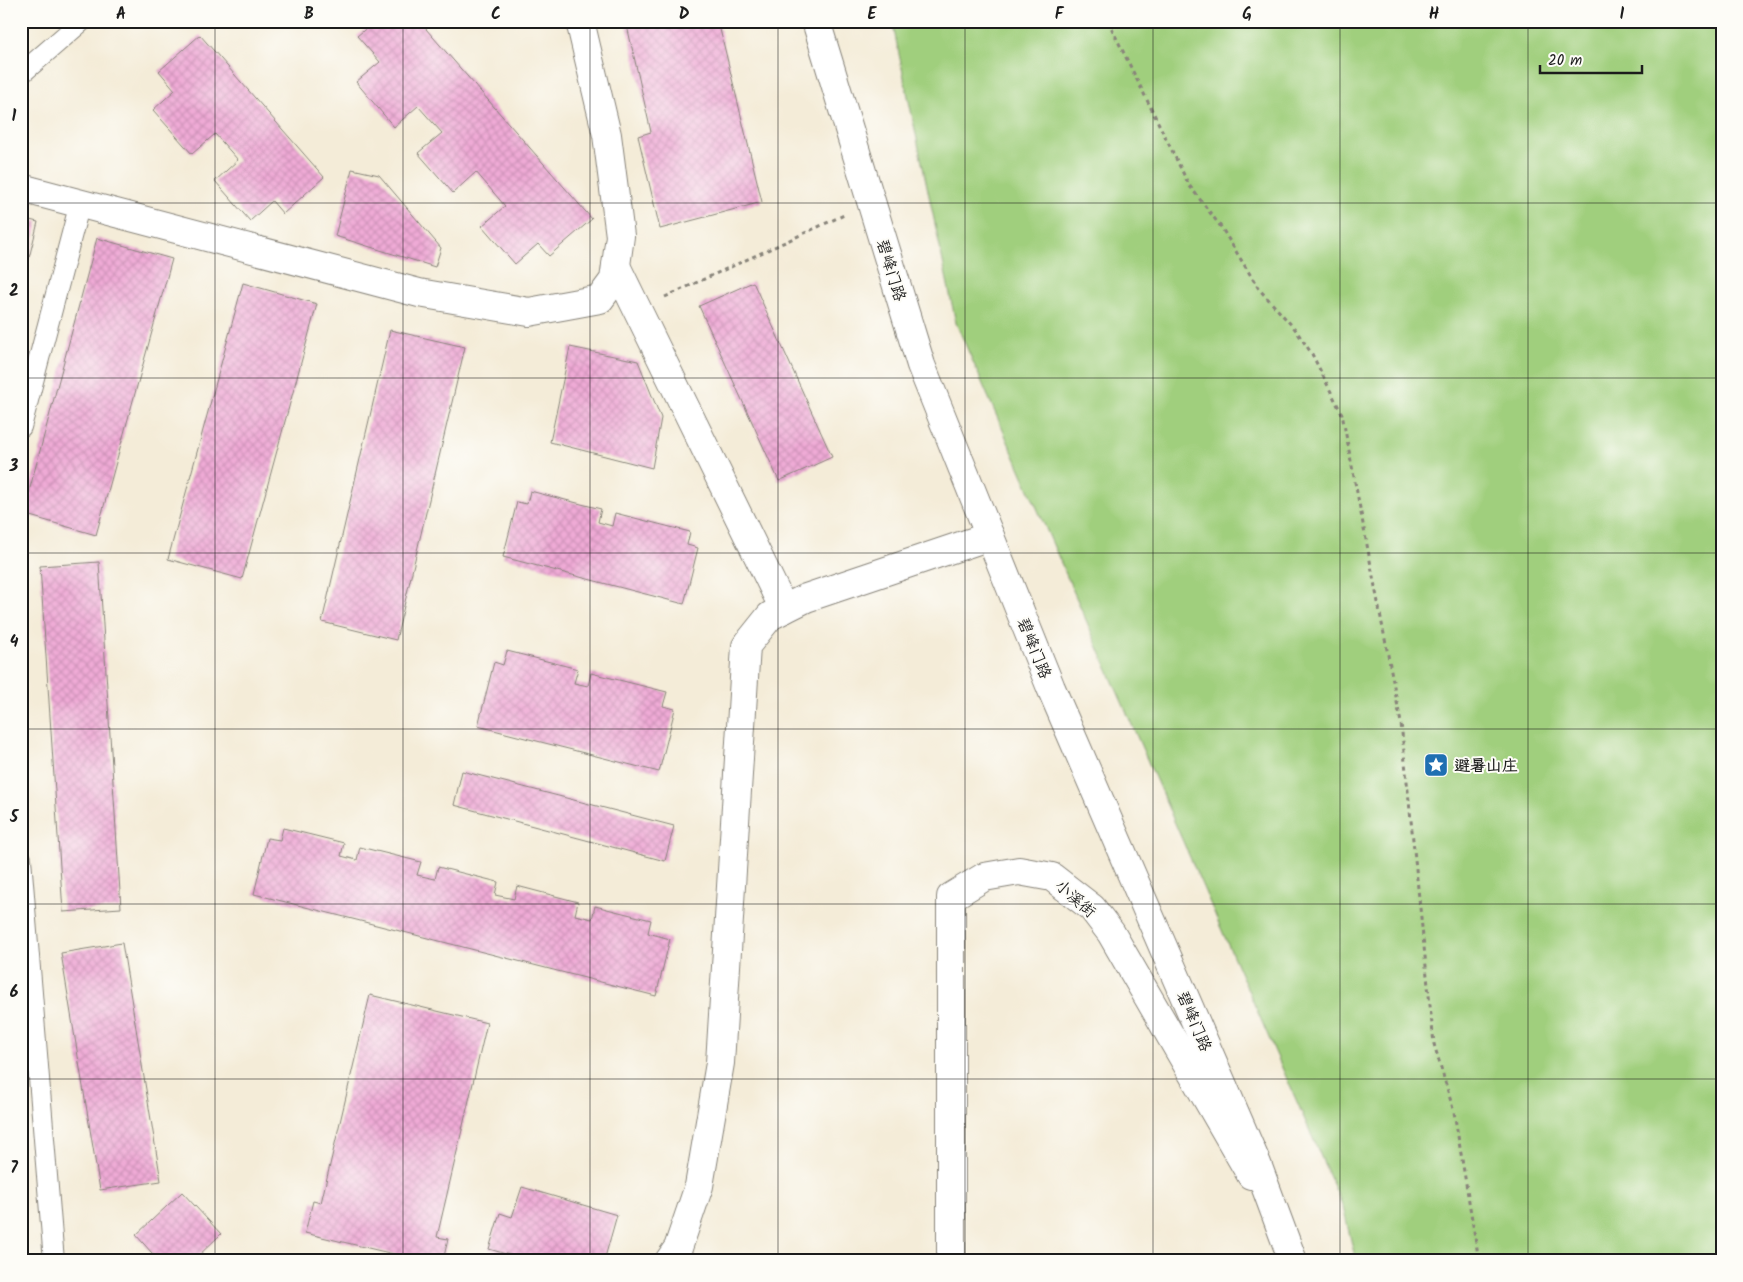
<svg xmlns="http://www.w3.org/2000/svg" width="1743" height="1282" viewBox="0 0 1743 1282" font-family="Kalam,'LXGW WenKai TC',sans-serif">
<defs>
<pattern id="building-cross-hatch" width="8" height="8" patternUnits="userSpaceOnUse" patternTransform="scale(1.25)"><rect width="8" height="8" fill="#efaad6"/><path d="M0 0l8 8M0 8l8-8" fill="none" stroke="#cc92b7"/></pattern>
</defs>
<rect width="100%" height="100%" fill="#fdfcf7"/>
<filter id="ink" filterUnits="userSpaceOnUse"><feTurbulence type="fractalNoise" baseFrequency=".02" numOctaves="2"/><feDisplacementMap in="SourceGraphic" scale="10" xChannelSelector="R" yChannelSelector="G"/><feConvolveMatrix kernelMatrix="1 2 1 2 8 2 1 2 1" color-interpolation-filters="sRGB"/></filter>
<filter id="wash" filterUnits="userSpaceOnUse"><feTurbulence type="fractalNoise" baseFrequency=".0096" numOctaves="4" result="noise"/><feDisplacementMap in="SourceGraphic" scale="20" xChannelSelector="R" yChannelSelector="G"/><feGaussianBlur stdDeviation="1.12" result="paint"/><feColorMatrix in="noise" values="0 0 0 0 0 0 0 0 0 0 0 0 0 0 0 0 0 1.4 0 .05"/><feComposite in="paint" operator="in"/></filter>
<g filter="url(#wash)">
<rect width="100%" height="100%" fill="#f4ecd8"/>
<polygon fill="#a0cf7d" stroke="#5e764c" points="892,21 1722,21 1722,1261 1356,1261 1343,1207 956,323"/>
<g id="blocks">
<g fill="url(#building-cross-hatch)">
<polygon points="375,21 419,21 592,219 549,256 538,244 515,264 482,226 505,206 476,172 453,193 418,153 442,133 418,106 394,127 356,82 380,62 357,36"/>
<polygon points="626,21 718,21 762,202 660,229 638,136 651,132"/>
<polygon points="200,35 324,177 283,214 272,201 250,221 215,181 238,160 215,134 192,154 153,110 175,90 159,71"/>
<polygon points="352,169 379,175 441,248 435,267 335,236"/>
<polygon points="21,218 38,222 23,282 21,282"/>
<polygon points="97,238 172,259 96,535 23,514"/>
<polygon points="753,282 832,457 779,481 699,306"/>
<polygon points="243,283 317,304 242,579 168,559"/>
<polygon points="390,330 465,347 396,640 322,622"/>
<polygon points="570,347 638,361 661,418 652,468 550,442"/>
<polygon points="530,491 601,509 598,522 612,526 615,513 690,532 687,545 698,548 684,604 503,557 517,502 527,504"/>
<polygon points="99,562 121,908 63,912 40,566"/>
<polygon points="507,651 578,669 574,683 588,686 591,673 667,692 663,706 675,709 659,772 478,726 494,662 503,665"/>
<polygon points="462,771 674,826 665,861 454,805"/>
<polygon points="283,828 344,843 341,856 357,860 360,847 421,862 417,875 435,879 438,867 498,882 495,895 514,899 517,886 578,902 575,915 592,919 595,906 651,920 648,933 670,939 656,996 254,894 267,838 280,840"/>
<polygon points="122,943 161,1181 100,1190 61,953"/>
<polygon points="370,995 487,1023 437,1237 448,1239 443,1261 423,1261 305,1233 313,1201 321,1203"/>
<polygon points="522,1187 617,1215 604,1261 530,1261 489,1249 500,1213 512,1217"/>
<polygon points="182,1192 221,1234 193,1261 159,1261 136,1235"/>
</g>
</g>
</g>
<g filter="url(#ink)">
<use href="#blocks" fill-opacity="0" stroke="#88847a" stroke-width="1"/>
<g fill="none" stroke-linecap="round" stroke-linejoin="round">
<defs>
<g id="service">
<polyline points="21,74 82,21"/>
<polyline points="21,427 80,203"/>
<polyline points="21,859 54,1261"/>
</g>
<g id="minor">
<polyline points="21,188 419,293 529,312 600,299 614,280 620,236 607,135 580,21"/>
<polyline points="616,266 784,609"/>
<polyline points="669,1261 678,1248 699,1186 720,1063 746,646 770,616 806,598 990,536"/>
<polyline points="951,1261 951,897 984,877 1019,871 1052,877 1092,908 1111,933 1251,1175"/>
</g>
<polyline id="tertiary" points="816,21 921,365 1051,688 1257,1164 1293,1261"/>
</defs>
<use href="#service" stroke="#88847a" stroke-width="22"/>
<use href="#minor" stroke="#88847a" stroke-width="30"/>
<use href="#tertiary" stroke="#88847a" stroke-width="30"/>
<g stroke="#88847a" stroke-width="3" stroke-dasharray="4 4" stroke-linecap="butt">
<polyline points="1108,21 1189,185 1221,227 1259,289 1295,329 1312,354 1342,414 1401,723 1434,1044 1454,1112 1479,1261"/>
<polyline points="665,297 844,215"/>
</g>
<use href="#service" stroke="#fff" stroke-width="20"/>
<use href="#minor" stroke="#fff" stroke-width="28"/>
<use href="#tertiary" stroke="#fff" stroke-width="28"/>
</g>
</g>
<path fill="none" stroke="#1c1c1c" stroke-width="1" stroke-opacity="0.55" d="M215 21V1261M403 21V1261M590 21V1261M778 21V1261M965 21V1261M1153 21V1261M1340 21V1261M1528 21V1261M21 203H1722M21 378H1722M21 553H1722M21 729H1722M21 904H1722M21 1079H1722"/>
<defs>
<symbol id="sight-square" viewBox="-11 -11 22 22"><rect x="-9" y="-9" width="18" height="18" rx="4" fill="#1f6fb2" stroke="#fdfcf7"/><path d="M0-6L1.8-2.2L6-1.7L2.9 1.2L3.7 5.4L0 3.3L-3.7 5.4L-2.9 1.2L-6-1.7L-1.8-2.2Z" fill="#fff"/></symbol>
</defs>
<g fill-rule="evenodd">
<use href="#sight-square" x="1422" y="751" width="28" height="28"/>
</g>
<g text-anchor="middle" stroke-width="4" stroke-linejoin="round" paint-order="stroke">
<g font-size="16" fill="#1c1c1c" stroke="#fdfcf7">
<text transform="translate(892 270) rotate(73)" y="6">碧峰门路</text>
<text transform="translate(1035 648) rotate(68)" y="6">碧峰门路</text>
<text transform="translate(1076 898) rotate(41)" y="6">小溪街</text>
<text transform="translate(1195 1021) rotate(67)" y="6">碧峰门路</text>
</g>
<g font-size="16" font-weight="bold" fill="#1c1c1c" stroke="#fdfcf7" text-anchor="start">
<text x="1454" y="771">避暑山庄</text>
</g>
</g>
<rect width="1743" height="1282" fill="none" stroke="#fdfcf7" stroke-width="55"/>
<path d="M1540 65v8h102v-8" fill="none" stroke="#1c1c1c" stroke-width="2.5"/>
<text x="1548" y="65" font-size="15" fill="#1c1c1c" stroke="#fdfcf7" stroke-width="4" paint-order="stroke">20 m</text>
<rect x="28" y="28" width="1688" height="1226" fill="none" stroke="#1c1c1c" stroke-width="2"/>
<g font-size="16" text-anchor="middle" font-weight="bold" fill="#1c1c1c">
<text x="121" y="19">A</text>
<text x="309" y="19">B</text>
<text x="496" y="19">C</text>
<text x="684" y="19">D</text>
<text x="872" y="19">E</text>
<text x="1059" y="19">F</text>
<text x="1247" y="19">G</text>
<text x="1434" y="19">H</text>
<text x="1622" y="19">I</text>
<text x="14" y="121">1</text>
<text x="14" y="296">2</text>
<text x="14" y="471">3</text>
<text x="14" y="647">4</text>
<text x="14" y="822">5</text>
<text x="14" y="997">6</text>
<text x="14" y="1173">7</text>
</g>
</svg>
